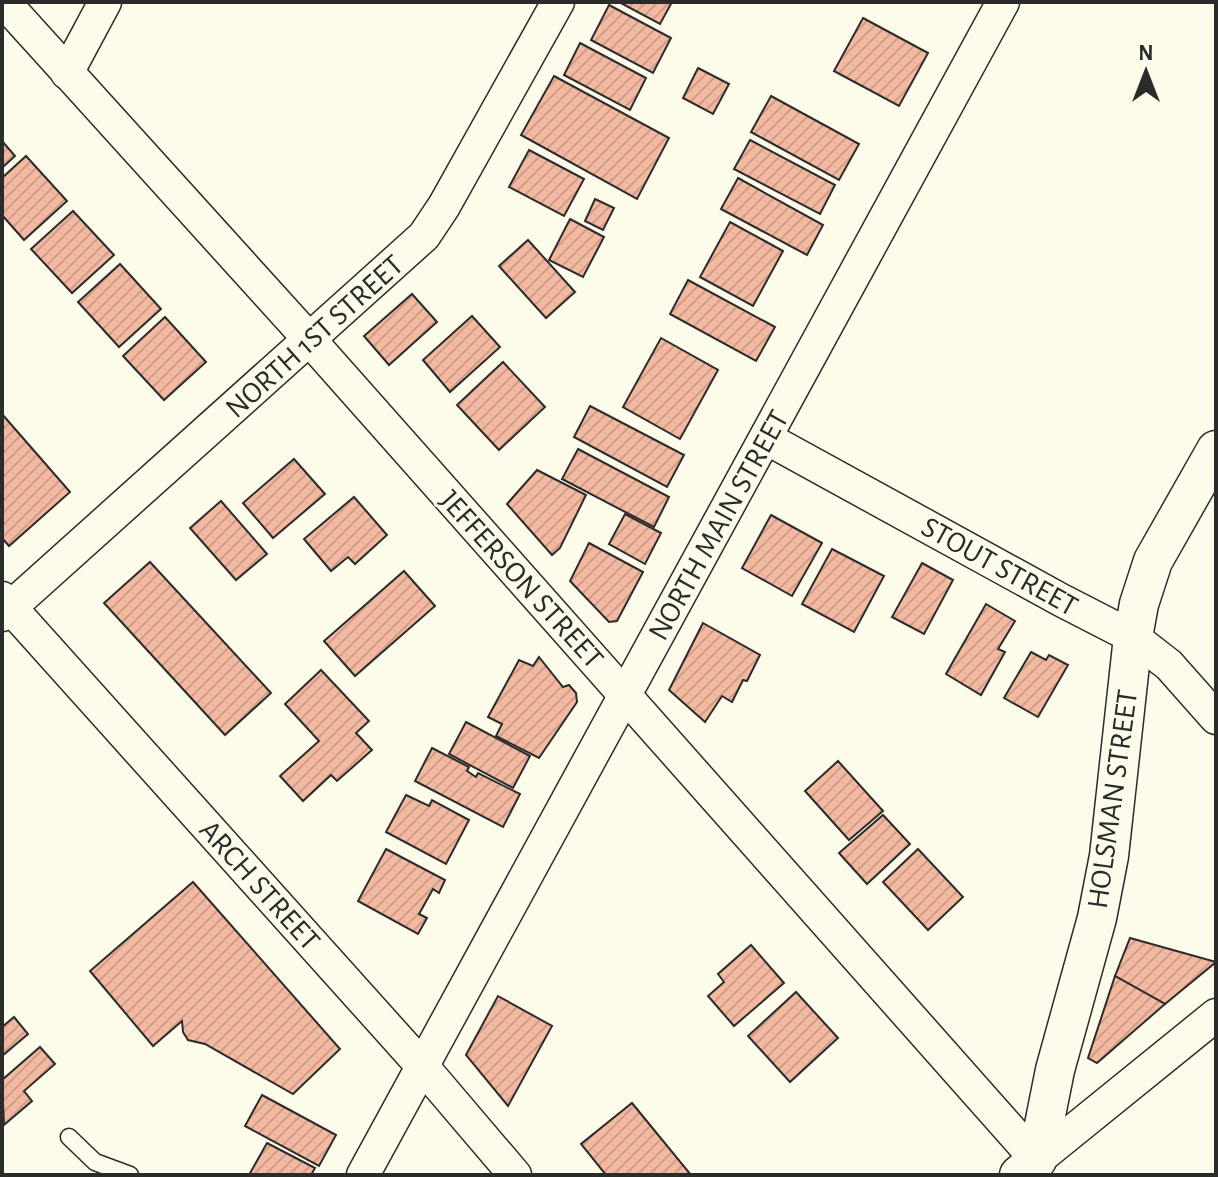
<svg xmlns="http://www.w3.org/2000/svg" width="1218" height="1177" viewBox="0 0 1218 1177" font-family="'Alegreya Sans',sans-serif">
<defs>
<pattern id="building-hatch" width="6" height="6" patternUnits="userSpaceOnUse" patternTransform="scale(2)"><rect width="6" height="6" fill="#f2b8a0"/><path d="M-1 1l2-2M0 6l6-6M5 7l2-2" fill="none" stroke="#d09e8a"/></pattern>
</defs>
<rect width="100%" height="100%" fill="#fdfbea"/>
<g fill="url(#building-hatch)" stroke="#2b2b2b" stroke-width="2">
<polygon points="619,2 672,2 660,24"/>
<polygon points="609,5 671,38 653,73 591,40"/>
<polygon points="863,18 928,53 899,106 834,71"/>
<polygon points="580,43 646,78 630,110 564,75"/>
<polygon points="698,68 729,84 713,114 683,98"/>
<polygon points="554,76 669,138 637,199 521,135"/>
<polygon points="771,96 859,144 839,180 751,132"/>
<polygon points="750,140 835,185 820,214 734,169"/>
<polygon points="2,141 15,156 2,168"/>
<polygon points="529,150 584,179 564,216 509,187"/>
<polygon points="26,156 67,201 24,240 2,215 2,178"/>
<polygon points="738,178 823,225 807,255 721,209"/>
<polygon points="595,199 614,208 603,230 585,221"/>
<polygon points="73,211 114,255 72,293 31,249"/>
<polygon points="570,219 604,237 583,277 549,260"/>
<polygon points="730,222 783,251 753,306 700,277"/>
<polygon points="528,240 575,292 546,318 499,266"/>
<polygon points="120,264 161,309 119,347 78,302"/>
<polygon points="688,280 775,327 756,361 670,314"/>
<polygon points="412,294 437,322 389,365 364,336"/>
<polygon points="472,316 500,347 450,392 423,360"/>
<polygon points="165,317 206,362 164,400 123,356"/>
<polygon points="661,338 718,370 680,439 623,407"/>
<polygon points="503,362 545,407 499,450 457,405"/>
<polygon points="590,406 684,455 667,487 574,437"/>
<polygon points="2,414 70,492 9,546 2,538"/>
<polygon points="578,449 669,497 654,527 562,479"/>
<polygon points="294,459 325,494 273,538 243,503"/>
<polygon points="537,470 586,495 560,548 552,555 507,504"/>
<polygon points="354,497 387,535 355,564 348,557 331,571 304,539"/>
<polygon points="221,501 267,554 236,580 190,528"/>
<polygon points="625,514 661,533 645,564 609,544"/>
<polygon points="771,515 822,543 792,596 742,568"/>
<polygon points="589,543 643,572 617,621 609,622 570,581"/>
<polygon points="832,549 884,576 854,632 802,604"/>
<polygon points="150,562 271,693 225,735 104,603"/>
<polygon points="922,563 953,580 924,634 892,617"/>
<polygon points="404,571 435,606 355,676 324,641"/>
<polygon points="986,604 1015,621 998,649 1005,652 981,695 946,674"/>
<polygon points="703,623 760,655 747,681 743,680 732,702 722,696 705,722 669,690"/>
<polygon points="1031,652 1046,660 1049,655 1068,665 1038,717 1004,698"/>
<polygon points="539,657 563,687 569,685 576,693 577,702 539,758 496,736 502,724 488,717 519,660 533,666"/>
<polygon points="321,670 369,721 356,733 372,750 337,781 331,775 303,801 280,776 319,741 285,704"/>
<polygon points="466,722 530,756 513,788 449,754"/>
<polygon points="432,748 469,767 467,771 476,777 478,773 520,794 503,827 415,781"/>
<polygon points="838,761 883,811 849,840 805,791"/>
<polygon points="406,795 429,806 432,800 469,820 446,864 386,832"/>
<polygon points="883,815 910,844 867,884 839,853"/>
<polygon points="386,849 445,880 439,893 433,889 419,914 427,918 418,934 358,901"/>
<polygon points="918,849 963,897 928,930 883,882"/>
<polygon points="193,882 340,1049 293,1094 205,1044 188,1040 183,1032 182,1021 153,1046 90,971"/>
<polygon points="1130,938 1216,962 1165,1004 1115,976"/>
<polygon points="751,945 784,983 734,1026 708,996 724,982 718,974"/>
<polygon points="1115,976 1165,1004 1097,1063 1088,1058"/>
<polygon points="796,992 838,1038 790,1082 748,1036"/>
<polygon points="498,996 552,1026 508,1106 466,1055"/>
<polygon points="14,1017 28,1034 2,1056 2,1027"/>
<polygon points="40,1047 55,1064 24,1091 32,1101 4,1125 2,1080"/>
<polygon points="262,1095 336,1135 319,1166 245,1126"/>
<polygon points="632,1103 691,1175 606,1175 581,1144"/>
<polygon points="267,1143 315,1168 311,1175 249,1175"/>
</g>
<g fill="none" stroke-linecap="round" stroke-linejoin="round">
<defs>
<polyline id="service" points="69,1137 95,1162 130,1175"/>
<g id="minor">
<polyline points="4,2 309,339 1037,1160 1216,1015"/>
<polyline points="67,73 105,2"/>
<polyline points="766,438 1061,600 1133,637 1169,665 1216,718"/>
<polyline points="2,598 423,1067 515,1175"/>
<polyline points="2,615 424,236 444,206 558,2"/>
<polyline points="363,1175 1003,2"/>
</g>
<polyline id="tertiary" points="1019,1175 1037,1160 1055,1070 1097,918 1109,856 1133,637 1139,604 1153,561 1216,450"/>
</defs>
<use href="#service" stroke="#2b2b2b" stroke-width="19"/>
<use href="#minor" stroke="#2b2b2b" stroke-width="35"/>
<use href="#tertiary" stroke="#2b2b2b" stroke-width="41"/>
<use href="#service" stroke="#fdfbea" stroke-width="16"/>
<use href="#minor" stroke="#fdfbea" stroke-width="32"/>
<use href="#tertiary" stroke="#fdfbea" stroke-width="38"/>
</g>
<g text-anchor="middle" stroke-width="6" stroke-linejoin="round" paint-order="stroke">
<g font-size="30" fill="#2b2b2b" stroke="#fdfbea">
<text transform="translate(314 336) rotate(-42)" y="10">NORTH 1ST STREET</text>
<text transform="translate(718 525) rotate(-61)" y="10">NORTH MAIN STREET</text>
<text transform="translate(1000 566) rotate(29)" y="10">STOUT STREET</text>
<text transform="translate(522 579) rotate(48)" y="10">JEFFERSON STREET</text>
<text transform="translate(1112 799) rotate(-82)" y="10">HOLSMAN STREET</text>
<text transform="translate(260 885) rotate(48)" y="10">ARCH STREET</text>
</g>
</g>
<rect width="1218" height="1177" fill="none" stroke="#2b2b2b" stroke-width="8"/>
<g transform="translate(1146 72)" stroke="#fdfbea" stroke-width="6" paint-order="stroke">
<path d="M0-6L14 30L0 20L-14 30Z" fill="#2b2b2b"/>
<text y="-12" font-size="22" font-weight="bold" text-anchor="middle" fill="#2b2b2b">N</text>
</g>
</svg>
